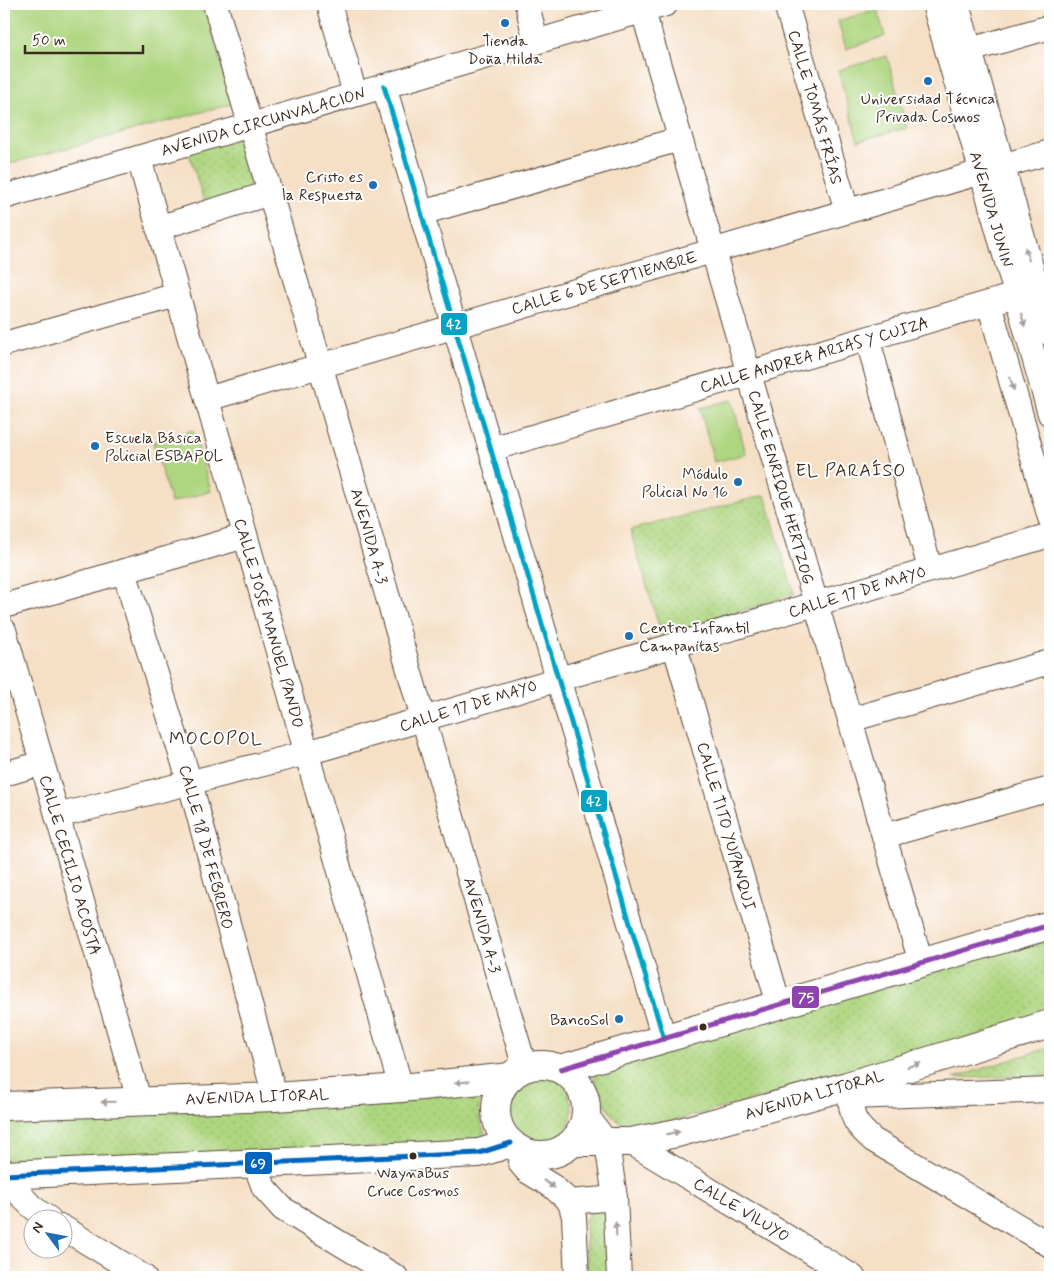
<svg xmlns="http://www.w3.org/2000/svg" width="1054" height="1281" viewBox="0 0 1054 1281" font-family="Mynerve,sans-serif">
<defs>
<pattern id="grass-dots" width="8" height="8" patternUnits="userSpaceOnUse" patternTransform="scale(1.25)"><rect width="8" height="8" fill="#aed680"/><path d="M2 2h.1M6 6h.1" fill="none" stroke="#97b86e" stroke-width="1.8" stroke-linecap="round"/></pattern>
</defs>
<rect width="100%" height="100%" fill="#fff"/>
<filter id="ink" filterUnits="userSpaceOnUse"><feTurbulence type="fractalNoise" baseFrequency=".02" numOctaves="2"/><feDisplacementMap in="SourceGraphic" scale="10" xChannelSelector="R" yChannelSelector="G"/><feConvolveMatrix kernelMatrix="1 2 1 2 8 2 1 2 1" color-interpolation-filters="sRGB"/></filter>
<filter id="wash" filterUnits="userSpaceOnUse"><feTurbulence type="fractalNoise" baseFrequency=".0096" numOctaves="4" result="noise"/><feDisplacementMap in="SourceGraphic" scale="20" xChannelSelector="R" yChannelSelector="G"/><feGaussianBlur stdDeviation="1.12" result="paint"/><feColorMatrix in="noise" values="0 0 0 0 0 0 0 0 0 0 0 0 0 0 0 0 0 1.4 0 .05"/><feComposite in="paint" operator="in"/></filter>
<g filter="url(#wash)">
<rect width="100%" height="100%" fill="#f5dfc5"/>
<g fill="url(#grass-dots)" stroke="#74804f">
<polygon points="236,130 253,189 205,205 187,147"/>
<polygon points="765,495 794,594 662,636 630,530"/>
<path d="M1050 930V1014L767 1096 639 1130C606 1126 603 1092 588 1066Z"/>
<polygon points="1050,1047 1050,1076 954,1078"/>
<circle cx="538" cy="1109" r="34"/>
<path d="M484 1092C474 1109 480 1127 490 1142L4 1164V1114Z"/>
<polygon points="603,1211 606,1212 611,1277 587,1277 585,1220 590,1212"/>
</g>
<g fill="#aed680" stroke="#74804f">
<polygon points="4,4 204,4 232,104 4,165"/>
<polygon points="877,9 885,36 846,49 838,21"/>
<polygon points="887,56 907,128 858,141 838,70"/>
<polygon points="732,400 746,454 714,462 700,408"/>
<polygon points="193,430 211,491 171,503 153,442"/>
</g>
</g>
<g filter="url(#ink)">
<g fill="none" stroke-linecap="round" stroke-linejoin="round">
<defs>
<g id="minor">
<polyline points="215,4 525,1068"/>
<polyline points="329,4 355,94"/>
<polyline points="527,4 536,42"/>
<polyline points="786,4 847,211"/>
<polyline points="934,4 1050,414"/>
<polyline points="957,4 1050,334"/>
<polyline points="643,11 921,963"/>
<polyline points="956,54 1050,27"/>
<polyline points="384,86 664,1039"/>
<polyline points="139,158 401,1088"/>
<polyline points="4,197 666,4"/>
<polyline points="421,213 680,139"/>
<polyline points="158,228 270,193"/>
<polyline points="989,303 1050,518"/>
<polyline points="868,340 930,569"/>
<polyline points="4,344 177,295"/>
<polyline points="207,399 1050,152"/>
<polyline points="491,449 1050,285"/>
<polyline points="124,571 190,783 275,1097"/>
<polyline points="4,606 245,536"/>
<polyline points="4,630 139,1100"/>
<polyline points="675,647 779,1005"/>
<polyline points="850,720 1050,662"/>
<polyline points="4,774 42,763"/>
<polyline points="57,816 307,753 1050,535"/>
<polyline points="884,836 1050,789"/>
<path d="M847 1086C855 1116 847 1117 873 1140L1050 1245"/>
<polyline points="850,1097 1050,1090"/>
<polyline points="586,1115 607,1143 615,1198 619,1277"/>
<polyline points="630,1142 853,1277"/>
<polyline points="522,1151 521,1164 527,1171 552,1186 570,1202 574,1217 577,1277"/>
<polyline points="255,1164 264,1188 283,1209 396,1277"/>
<path d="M6 1175C18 1193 30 1208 48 1218"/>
<polyline points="570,1202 615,1198"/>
<polyline points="62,1227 144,1277"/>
</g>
<g id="major">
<circle cx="541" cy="1110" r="45"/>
<polyline points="561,1069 1050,925"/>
<polyline points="4,1106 275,1097 401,1088 511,1077"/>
<polyline points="573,1142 630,1142 677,1133 847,1086 1050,1024"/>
<polyline points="4,1175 479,1153 511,1143"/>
</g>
</defs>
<use href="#minor" stroke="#574537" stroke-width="26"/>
<use href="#major" stroke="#574537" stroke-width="30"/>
<use href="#minor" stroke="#fff" stroke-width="24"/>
<use href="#major" stroke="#fff" stroke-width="28"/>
<defs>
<polyline id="bus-1" points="384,86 664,1039"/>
<polyline id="bus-2" points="561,1069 1050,925"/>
<polyline id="bus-3" points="4,1175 479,1153 511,1143"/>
</defs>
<use href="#bus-1" stroke="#fff" stroke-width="9"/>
<use href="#bus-2" stroke="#fff" stroke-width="9"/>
<use href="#bus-3" stroke="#fff" stroke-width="9"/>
<use href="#bus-1" stroke="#03a3c5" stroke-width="5"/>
<use href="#bus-2" stroke="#8e44ad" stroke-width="5"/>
<use href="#bus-3" stroke="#0065bd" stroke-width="5"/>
</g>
<defs><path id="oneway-solid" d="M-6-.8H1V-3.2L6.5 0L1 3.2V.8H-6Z" transform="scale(1.25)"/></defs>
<g fill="#a79f9a">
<use href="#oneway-solid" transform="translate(1027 254) rotate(-106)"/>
<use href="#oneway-solid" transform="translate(1023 320) rotate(74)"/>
<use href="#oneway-solid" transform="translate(1012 384) rotate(74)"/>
<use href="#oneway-solid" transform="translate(914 1065) rotate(-17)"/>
<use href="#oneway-solid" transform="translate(462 1082) rotate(174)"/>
<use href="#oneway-solid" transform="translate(108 1102) rotate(178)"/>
<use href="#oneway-solid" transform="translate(673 1133) rotate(-12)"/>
<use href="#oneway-solid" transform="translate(549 1184) rotate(33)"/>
<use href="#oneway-solid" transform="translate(616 1229) rotate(-93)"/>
</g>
</g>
<g fill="#1f6fb2" stroke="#fff" stroke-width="2">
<circle cx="505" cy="23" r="5"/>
<circle cx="928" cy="81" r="5"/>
<circle cx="373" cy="185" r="5"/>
<circle cx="95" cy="446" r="5"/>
<circle cx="738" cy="482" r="5"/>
<circle cx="629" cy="636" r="5"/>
<circle cx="619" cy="1019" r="5"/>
</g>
<g fill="#3b2a1e" stroke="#fff" stroke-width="2">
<circle cx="703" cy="1027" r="4.5"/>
<circle cx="413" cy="1156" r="4.5"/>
</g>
<g text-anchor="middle" stroke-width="4" stroke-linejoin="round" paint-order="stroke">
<g font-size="15" fill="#3b2a1e" stroke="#fff">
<text x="413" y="1178">WaynaBus<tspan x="413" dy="18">Cruce Cosmos</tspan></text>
</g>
<g font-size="16" fill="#3b2a1e" stroke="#fff" text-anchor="end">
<text x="505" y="46" text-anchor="middle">Tienda<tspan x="505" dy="18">Doña Hilda</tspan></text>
<text x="928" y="104" text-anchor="middle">Universidad Técnica<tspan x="928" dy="18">Privada Cosmos</tspan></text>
<text x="363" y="182">Cristo es<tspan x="363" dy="18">la Respuesta</tspan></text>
<text x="105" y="443" text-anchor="start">Escuela Básica<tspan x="105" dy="18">Policial ESBAPOL</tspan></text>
<text x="728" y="479">Módulo<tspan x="728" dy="18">Policial No 16</tspan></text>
<text x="639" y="633" text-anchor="start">Centro Infantil<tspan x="639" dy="18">Campanitas</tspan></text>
<text x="609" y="1025">BancoSol</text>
</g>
<g font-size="16" fill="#3b2a1e" stroke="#fff">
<text transform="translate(816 107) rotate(74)" y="6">CALLE TOMÁS FRÍAS</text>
<text transform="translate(263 121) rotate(-16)" y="6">AVENIDA CIRCUNVALACION</text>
<text transform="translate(992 209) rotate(74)" y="6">AVENIDA JUNIN</text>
<text transform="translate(604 282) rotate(-16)" y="6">CALLE 6 DE SEPTIEMBRE</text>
<text transform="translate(814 354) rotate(-16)" y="6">CALLE ANDREA ARIAS Y CUIZA</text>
<text transform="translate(782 487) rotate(74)" y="6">CALLE ENRIQUE HERTZOG</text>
<text transform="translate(370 536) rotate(74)" y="6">AVENIDA A-3</text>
<text transform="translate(857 591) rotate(-17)" y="6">CALLE 17 DE MAYO</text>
<text transform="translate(270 623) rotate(74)" y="6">CALLE JOSÉ MANUEL PANDO</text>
<text transform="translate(468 705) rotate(-17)" y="6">CALLE 17 DE MAYO</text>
<text transform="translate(727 826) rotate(74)" y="6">CALLE TITO YUPANQUI</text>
<text transform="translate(207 847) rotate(75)" y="6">CALLE 18 DE FEBRERO</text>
<text transform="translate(71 865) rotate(74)" y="6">CALLE CECILIO ACOSTA</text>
<text transform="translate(483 925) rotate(74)" y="6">AVENIDA A-3</text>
<text transform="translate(814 1094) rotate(-16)" y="6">AVENIDA LITORAL</text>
<text transform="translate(257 1096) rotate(-2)" y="6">AVENIDA LITORAL</text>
<text transform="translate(742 1209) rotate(31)" y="6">CALLE VILUYO</text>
</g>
<g font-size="18" letter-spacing="1" fill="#3b2a1e" stroke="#fff">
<text x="851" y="476">EL PARAÍSO</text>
<text x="216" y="744">MOCOPOL</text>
</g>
</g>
<g stroke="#fff" stroke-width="2">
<rect x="440" y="312" width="28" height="24" rx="5" fill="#03a3c5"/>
<rect x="580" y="789" width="28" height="24" rx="5" fill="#03a3c5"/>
<rect x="791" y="985" width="29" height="24" rx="5" fill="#8e44ad"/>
<rect x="244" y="1151" width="29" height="24" rx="5" fill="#0065bd"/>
</g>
<g font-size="14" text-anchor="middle" font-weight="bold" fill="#fff">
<text x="454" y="329">42</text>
<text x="594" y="806">42</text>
<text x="806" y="1002">75</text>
<text x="258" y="1168">69</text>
</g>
<rect width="1054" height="1281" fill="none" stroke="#fff" stroke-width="20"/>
<g transform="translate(48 1234) rotate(302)"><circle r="24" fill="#ffffff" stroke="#b1aaa5"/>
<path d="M0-4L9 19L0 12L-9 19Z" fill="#1f6fb2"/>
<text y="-8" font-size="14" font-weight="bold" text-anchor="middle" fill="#3b2a1e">N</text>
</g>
<path d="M25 45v8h118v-8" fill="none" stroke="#3b2a1e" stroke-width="2.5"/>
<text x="32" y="45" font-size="15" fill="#3b2a1e" stroke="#ffffff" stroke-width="4" paint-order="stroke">50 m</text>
</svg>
